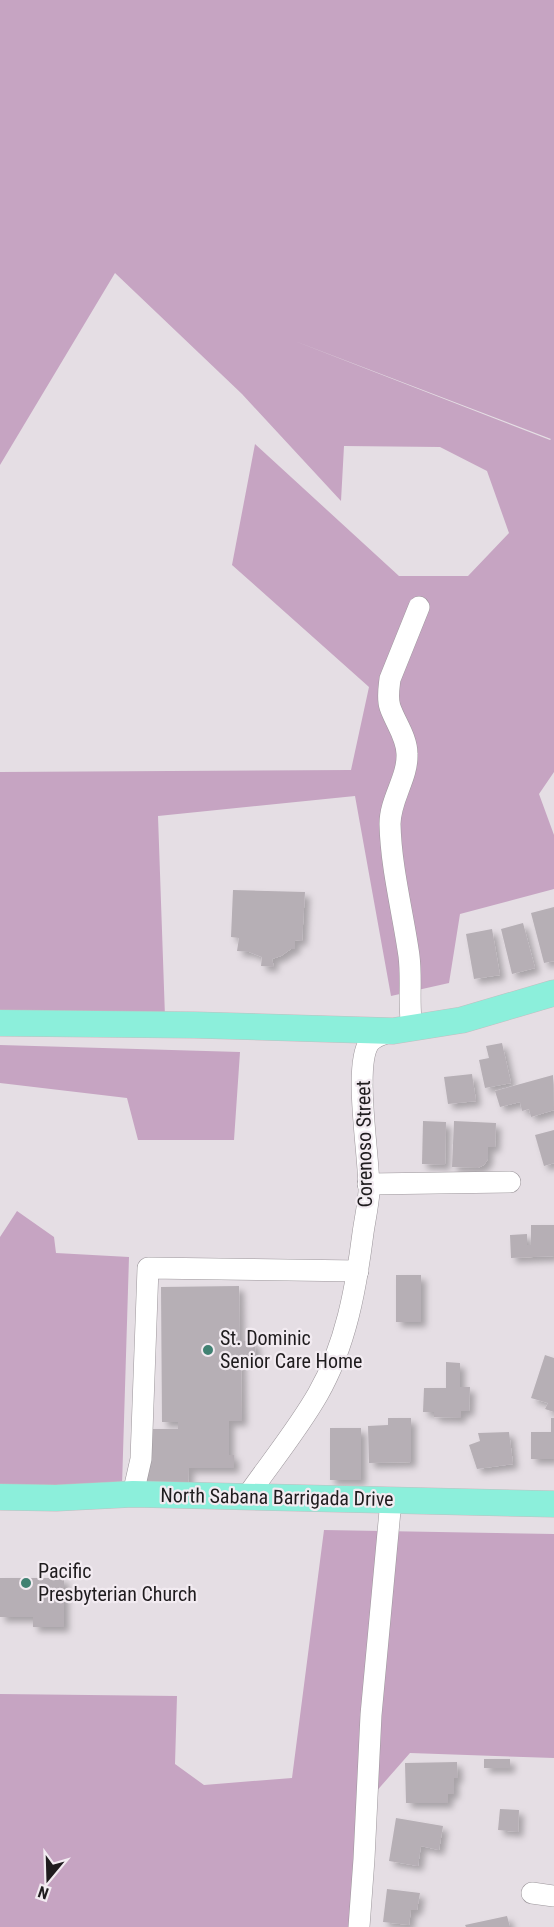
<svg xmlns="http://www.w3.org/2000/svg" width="554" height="1927" viewBox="0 0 554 1927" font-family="'Roboto Condensed',sans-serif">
<defs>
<filter id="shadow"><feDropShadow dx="5" dy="5" stdDeviation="3" flood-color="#0004"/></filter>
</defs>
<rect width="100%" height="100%" fill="#e5dee4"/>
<g fill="#c6a4c2" fill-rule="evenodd">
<path d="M0 0H554V772L539 794 554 835V889L460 914 449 983 391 996 355 796 158 816 165 1017 0 1011V772L351 770 369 687 232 565 255 444 399 576H468L509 533 487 471 440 447 344 446 341 501 242 394 115 273 0 465ZM292 340 551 439 550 440Z"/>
<polygon points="0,1045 240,1052 234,1140 138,1140 127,1098 0,1083"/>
<polygon points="17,1211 54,1237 56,1253 129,1257 122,1486 0,1489 0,1237"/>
<polygon points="324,1530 554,1534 554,1758 410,1753 374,1794 358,1927 0,1927 0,1694 177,1696 175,1764 204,1785 292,1778"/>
</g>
<g fill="#b6afb5" filter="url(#shadow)">
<polygon points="233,890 305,892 302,941 295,940 295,949 291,949 281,956 272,959 274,967 261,966 262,957 249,952 237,951 239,938 231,937"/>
<polygon points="554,907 554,961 544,963 531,913"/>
<polygon points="523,923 535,968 512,974 501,929"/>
<polygon points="492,929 500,975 474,979 466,934"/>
<polygon points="502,1043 511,1083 485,1088 479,1060 489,1058 486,1046"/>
<polygon points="472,1074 476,1101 448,1104 444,1077"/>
<polygon points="553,1075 554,1110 531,1117 529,1109 522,1111 520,1102 500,1107 495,1091"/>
<polygon points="423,1121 446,1122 445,1165 422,1164"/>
<polygon points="454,1121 496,1123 495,1147 488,1147 488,1159 484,1165 478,1168 452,1167"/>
<polygon points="554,1130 554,1163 544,1166 535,1135"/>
<polygon points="531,1225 554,1225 554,1256 511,1258 510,1235 527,1234 527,1245 531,1245"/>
<rect x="396" y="1275" width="25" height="47"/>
<polygon points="239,1286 240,1341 255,1341 256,1358 241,1358 242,1421 229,1421 229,1455 234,1455 234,1468 189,1468 188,1485 144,1484 145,1429 178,1429 178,1422 162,1422 161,1287"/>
<polygon points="545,1355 554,1358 554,1412 545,1409 548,1403 531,1398"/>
<polygon points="446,1362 460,1363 460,1387 470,1387 469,1411 461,1411 461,1418 434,1417 434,1412 423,1412 424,1388 446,1388"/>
<polygon points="388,1418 411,1418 411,1462 369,1463 368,1426 388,1425"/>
<polygon points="551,1418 554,1418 554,1459 531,1459 531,1432 551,1432"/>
<rect x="330" y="1428" width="31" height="52"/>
<polygon points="509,1432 513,1464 477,1469 469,1445 480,1441 478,1433"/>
<polygon points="0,1578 64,1578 64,1627 33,1627 33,1617 0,1617"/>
<rect x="484" y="1759" width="26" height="9"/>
<polygon points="457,1762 458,1778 454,1778 454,1794 448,1794 448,1803 406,1803 405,1763"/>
<polygon points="500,1809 519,1810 518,1832 498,1830"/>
<polygon points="396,1818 443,1826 439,1850 421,1846 418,1866 389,1861"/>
<polygon points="387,1889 420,1893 417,1910 411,1910 409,1925 383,1922"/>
<polygon points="507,1916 510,1927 466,1927 465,1925"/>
</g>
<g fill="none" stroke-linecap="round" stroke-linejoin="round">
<defs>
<g id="minor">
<path d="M412 1029C408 1005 412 980 409 956 403 913 391 868 390 824 390 799 408 778 407 754 407 737 395 722 390 707 387 698 389 688 390 679L419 607"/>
<polyline points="368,1184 510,1182"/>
<polyline points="133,1494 141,1459 148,1268 358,1271"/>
<path d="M248 1495C271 1462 298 1429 318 1394 346 1345 356 1288 363 1233 365 1219 368 1206 369 1192 370 1160 353 1067 369 1043 375 1035 385 1034 393 1031"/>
<polyline points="532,1893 554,1896"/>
<polyline points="359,1927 364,1859 371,1715 391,1500"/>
</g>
<g id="major">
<polyline points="0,1023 195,1025 393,1031 462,1020 554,993"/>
<polyline points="0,1497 56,1498 133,1494 554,1504"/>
</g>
</defs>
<use href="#minor" stroke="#9c969b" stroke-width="22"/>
<use href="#major" stroke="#c0bfc0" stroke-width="27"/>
<use href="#minor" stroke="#fff" stroke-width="21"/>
<use href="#major" stroke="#8cefdb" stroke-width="26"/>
</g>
<g fill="#408172" stroke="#f2ebf1" stroke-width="2">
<circle cx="208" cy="1350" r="6"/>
<circle cx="26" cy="1583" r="6"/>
</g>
<g text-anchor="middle" stroke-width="4.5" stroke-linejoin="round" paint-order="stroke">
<g font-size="20" fill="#1f1c1e" stroke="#f2ebf1">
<text transform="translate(364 1144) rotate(-91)" y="7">Corenoso Street</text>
<text transform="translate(277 1497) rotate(1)" y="7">North Sabana Barrigada Drive</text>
</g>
<g font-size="20" fill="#1f1c1e" stroke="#f2ebf1" text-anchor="start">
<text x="220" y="1345">St. Dominic<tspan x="220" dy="23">Senior Care Home</tspan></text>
<text x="38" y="1578">Pacific<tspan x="38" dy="23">Presbyterian Church</tspan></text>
</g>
</g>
<g transform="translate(48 1879) rotate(199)" stroke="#f2ebf1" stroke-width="4.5" paint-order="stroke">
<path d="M0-4.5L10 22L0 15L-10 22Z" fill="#1f1c1e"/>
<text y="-9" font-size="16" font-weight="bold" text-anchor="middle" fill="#1f1c1e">N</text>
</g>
</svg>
